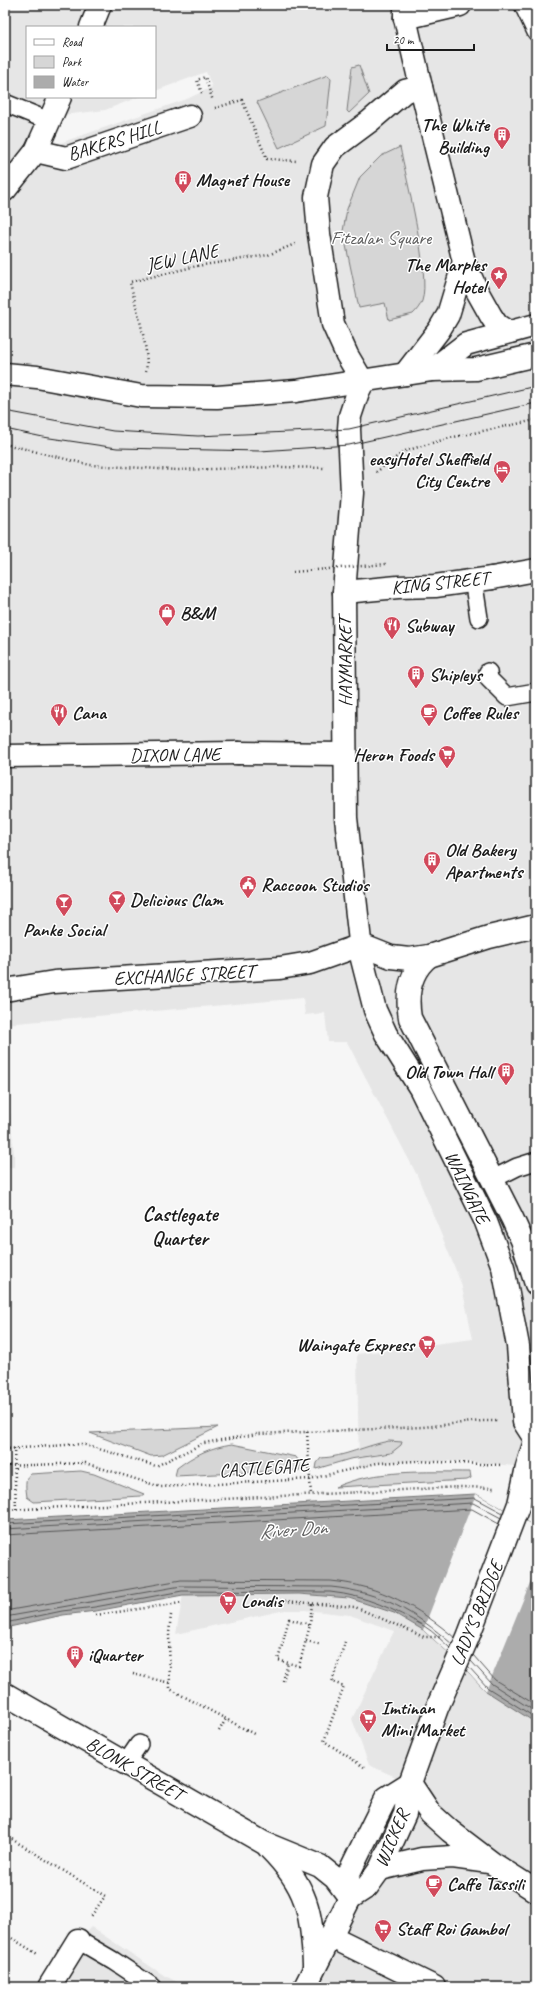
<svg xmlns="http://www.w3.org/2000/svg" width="541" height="1992" viewBox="0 0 541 1992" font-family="Caveat,sans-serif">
<rect width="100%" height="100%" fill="#f6f6f6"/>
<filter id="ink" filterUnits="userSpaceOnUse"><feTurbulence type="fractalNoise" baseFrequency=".025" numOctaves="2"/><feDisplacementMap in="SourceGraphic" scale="8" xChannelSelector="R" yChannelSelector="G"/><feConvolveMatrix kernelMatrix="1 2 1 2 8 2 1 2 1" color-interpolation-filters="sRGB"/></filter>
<g filter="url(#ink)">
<g fill="#e6e6e6" fill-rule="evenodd">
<path d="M5 5H536V1454L527 1467 458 1461H416L377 1463 359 1468 357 1354 473 1339 461 1283 417 1175 347 1042H328L325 1013 305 1015 303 998 5 1024ZM27 27H155V91L206 72 212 87 187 99 37 151 63 115 105 110 139 97H27Z"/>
<polygon points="5,1055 15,1167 5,1168"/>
<polygon points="299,1594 349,1598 394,1613 423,1630 457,1660 486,1691 536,1723 536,1987 305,1987 348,1875 409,1783 369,1765 352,1719 394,1631 350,1615 305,1610 285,1610 176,1634 183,1595"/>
<polygon points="91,1927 165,1976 188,1987 49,1987 78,1940"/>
</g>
<g fill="#d6d6d6" stroke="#797979">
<polygon points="359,65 369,94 349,113 347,111 352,67"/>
<polygon points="328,75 331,79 326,126 279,148 257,102"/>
<path d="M400 147C406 177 431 276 422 301 420 306 417 310 413 314L389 320 385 303 359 308 343 231 347 209 360 177 381 156Z"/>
<polygon points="218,1427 162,1455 151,1456 90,1433"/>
<path d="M389 1441 402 1442 401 1445 391 1453 350 1459 316 1469 317 1463 321 1458C345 1457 366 1445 389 1441Z"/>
<path d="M232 1444 296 1457 300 1463V1470L175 1476 177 1468C194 1455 211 1447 232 1444Z"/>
<path d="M81 1471 94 1474 144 1494 141 1496 34 1502 27 1497C26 1489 24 1480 30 1474Z"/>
<path d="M470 1472 471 1478 467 1480 335 1487C376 1469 426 1472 470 1472Z"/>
</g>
<polygon fill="#acacac" stroke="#727272" points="476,1494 536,1527 536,1723 486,1691 457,1660 423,1630 394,1613 349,1598 299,1594 183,1595 96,1611 63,1615 5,1628 5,1520"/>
<polygon fill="#f6f6f6" points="476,1494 536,1527 536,1568 486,1691 457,1660 423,1630"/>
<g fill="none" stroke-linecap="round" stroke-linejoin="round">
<g stroke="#565656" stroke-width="1">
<polyline points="5,1524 475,1498 503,1513"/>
<polyline points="5,1529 473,1503 501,1518"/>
<polyline points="5,1535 472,1509 499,1524"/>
<path d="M5 1611 181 1580 331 1581C381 1586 417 1606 455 1638"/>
<path d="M5 1617 181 1586 331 1587C381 1592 415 1612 452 1644"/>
<path d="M5 1623 62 1611 95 1607 182 1591 330 1592C367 1596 393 1609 424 1626 434 1632 442 1641 450 1648"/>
<polyline points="473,1655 495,1680 536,1705"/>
<polyline points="471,1661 492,1684 536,1712"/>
<polyline points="468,1666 488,1688 536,1718"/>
</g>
<defs>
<g id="service">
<polyline points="523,5 536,32"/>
<polyline points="5,103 49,121"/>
<polyline points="473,579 479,618"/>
<polyline points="488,672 489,679 507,697 536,692"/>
<polyline points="491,1180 517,1167 536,1161"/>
<polyline points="126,1763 139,1744"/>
<polyline points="78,1940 114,1961 153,1987"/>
</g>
<g id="pedestrian">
<polyline points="363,382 347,355 333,324 319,234 316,197 323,164 335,147 370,121 405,91 421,87"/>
<polyline points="492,578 536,570"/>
<polyline points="238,753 345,754"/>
<polyline points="5,990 54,982 280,968 310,963 361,945"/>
</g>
<g id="minor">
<polyline points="405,5 405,18 421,87 464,262 477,291 491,316 497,325 508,332"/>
<polyline points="405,18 460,5"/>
<polyline points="91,27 100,5"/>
<polyline points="36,151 66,158 190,116"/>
<polyline points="5,190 36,151 60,97"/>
<polyline points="405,374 439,330 448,315 464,262"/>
<polyline points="363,382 358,392 350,416 349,429 352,493 344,592 346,818 362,959 375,1010 386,1034 420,1088 486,1222 503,1267 518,1346 524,1422 535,1439"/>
<polyline points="344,592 398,587 435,586 492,578"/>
<polyline points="5,756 238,753"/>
<polyline points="361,945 391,957 409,959 429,956 489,937 536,926"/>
<path d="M429 956C410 971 406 994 410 1018L512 1218 522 1240 536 1284"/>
<polyline points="5,1694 264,1843 320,1866 335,1878 350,1898"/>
<polyline points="410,1783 430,1813 450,1831 492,1863 536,1891"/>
<path d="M269 1848C307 1886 312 1912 314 1964"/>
<polyline points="380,1869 422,1859 453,1857 489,1862"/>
<polyline points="350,1898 348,1875 374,1822 386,1798 410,1783"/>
<polyline points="330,1936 434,1987"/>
<polyline points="49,1987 78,1940"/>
<polyline points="305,1987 350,1898 367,1887 380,1869 405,1814 410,1783 437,1708 468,1637 519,1504 527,1467 536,1438"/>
</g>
<g id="tertiary">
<polyline points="432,370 466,344 536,325"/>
<polyline points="5,374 37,377 141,396 217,397 296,391 432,370 476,369 536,355"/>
</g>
</defs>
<use href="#service" stroke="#1c1c1c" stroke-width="20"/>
<use href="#pedestrian" stroke="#1c1c1c" stroke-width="25"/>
<use href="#minor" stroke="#1c1c1c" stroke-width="25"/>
<use href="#tertiary" stroke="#1c1c1c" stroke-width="25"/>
<g stroke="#1c1c1c" stroke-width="2.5" stroke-dasharray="1 3" stroke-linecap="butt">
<polyline points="202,93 197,80 205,77 213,101"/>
<polyline points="215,108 242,100 267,159 297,161"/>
<path d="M146 371C150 349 135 305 130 282L197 266 268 255 295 244"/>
<polyline points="5,444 90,465 177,470 281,467 326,468"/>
<polyline points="376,472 405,451 449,438 536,420"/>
<polyline points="307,1432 311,1495"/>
<polyline points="14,1448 16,1510"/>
<polyline points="5,1449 82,1444 156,1466 204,1443 257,1434 423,1427 482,1421 499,1421"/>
<polyline points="5,1466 85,1463 161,1487 310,1479 377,1463 416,1461 502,1465"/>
<polyline points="5,1510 460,1487 496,1488"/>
<polyline points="285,1601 355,1607 424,1637 440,1637"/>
<polyline points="96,1615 181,1603"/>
<polyline points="171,1615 169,1633 170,1689 254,1734"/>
<polygon points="289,1619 310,1625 299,1666 278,1660"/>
<polyline points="310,1625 312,1603"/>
<polyline points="306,1641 319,1644"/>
<polyline points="345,1642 332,1682 344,1686 324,1741 364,1767"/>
<polyline points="133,1674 170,1683"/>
<polyline points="283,1681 288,1663"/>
<polyline points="219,1731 226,1719"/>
<polyline points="5,1835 105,1896 90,1918"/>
<polyline points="5,1934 39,1955"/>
</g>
<use href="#service" stroke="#fff" stroke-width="17"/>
<use href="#pedestrian" stroke="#fff" stroke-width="22"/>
<use href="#minor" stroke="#fff" stroke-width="22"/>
<use href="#tertiary" stroke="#fff" stroke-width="22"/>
<g stroke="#1c1c1c" stroke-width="1">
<polyline points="5,411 113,431 198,436 312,431 349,429 536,386"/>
<polyline points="5,429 43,437 117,448 260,451 349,445 536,403"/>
</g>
<polyline stroke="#1c1c1c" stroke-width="2.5" stroke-dasharray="1 3" stroke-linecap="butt" points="293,572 386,564"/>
</g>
</g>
<defs>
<symbol id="building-pin" viewBox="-11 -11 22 30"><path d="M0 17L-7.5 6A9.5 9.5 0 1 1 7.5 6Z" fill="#d1495b" stroke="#fff"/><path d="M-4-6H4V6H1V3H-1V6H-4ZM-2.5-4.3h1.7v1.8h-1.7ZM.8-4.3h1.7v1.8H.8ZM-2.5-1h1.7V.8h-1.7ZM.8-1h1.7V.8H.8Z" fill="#fff"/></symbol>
<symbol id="sight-pin" viewBox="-11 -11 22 30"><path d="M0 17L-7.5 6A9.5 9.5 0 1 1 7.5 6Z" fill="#d1495b" stroke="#fff"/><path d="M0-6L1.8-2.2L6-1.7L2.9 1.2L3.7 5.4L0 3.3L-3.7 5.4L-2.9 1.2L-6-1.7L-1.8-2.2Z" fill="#fff"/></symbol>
<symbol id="hotel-pin" viewBox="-11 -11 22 30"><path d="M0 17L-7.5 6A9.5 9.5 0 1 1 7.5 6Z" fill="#d1495b" stroke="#fff"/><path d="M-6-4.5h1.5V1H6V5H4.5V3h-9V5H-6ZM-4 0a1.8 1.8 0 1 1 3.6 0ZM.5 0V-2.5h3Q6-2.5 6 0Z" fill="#fff"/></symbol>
<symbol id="shop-pin" viewBox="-11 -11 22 30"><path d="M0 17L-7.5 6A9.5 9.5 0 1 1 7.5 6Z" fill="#d1495b" stroke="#fff"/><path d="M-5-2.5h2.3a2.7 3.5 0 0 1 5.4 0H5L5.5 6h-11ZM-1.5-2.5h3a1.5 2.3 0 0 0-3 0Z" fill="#fff"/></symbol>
<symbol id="restaurant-pin" viewBox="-11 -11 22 30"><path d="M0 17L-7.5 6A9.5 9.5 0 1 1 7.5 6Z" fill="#d1495b" stroke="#fff"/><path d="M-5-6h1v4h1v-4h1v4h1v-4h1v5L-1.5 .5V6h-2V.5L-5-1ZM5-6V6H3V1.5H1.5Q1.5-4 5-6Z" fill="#fff"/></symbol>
<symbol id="cafe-pin" viewBox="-11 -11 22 30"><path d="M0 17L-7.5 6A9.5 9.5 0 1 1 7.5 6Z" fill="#d1495b" stroke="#fff"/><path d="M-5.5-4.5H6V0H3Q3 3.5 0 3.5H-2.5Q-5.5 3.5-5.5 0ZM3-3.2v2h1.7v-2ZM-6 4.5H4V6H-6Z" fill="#fff"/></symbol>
<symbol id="supermarket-pin" viewBox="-11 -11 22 30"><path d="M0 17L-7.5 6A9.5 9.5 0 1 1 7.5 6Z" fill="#d1495b" stroke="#fff"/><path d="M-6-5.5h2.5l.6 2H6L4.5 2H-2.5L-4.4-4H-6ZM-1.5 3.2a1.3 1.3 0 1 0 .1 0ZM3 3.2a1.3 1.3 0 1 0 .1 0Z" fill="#fff"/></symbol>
<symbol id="civic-pin" viewBox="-11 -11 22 30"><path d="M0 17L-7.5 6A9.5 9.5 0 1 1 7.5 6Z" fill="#d1495b" stroke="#fff"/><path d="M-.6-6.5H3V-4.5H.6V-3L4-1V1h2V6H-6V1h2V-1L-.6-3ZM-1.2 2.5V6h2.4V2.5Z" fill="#fff"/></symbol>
<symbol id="bar-pin" viewBox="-11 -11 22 30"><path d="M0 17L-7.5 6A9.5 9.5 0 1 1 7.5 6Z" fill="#d1495b" stroke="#fff"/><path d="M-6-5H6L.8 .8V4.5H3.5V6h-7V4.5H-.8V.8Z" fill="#fff"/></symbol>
</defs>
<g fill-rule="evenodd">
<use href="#building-pin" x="492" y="125" width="20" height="27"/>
<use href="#building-pin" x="173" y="169" width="20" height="27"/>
<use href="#sight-pin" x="489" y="265" width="20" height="27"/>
<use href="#hotel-pin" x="492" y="459" width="20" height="27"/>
<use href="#shop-pin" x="157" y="602" width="20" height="27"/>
<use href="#restaurant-pin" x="382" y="615" width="20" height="27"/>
<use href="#building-pin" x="406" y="664" width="20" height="27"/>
<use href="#restaurant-pin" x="49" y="702" width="20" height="27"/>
<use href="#cafe-pin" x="419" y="702" width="20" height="27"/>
<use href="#supermarket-pin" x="437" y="744" width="20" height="27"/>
<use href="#building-pin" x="422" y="850" width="20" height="27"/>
<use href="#civic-pin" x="238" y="874" width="20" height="27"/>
<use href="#bar-pin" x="107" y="889" width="20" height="27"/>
<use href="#bar-pin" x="54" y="892" width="20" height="27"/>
<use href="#building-pin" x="496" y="1061" width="20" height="27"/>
<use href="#supermarket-pin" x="417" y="1334" width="20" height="27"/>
<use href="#supermarket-pin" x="218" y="1590" width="20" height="27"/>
<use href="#building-pin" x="65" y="1644" width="20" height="27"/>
<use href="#supermarket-pin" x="358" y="1708" width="20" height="27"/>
<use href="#cafe-pin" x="424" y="1873" width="20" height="27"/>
<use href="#supermarket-pin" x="373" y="1918" width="20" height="27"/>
</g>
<g text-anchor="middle" stroke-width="3" stroke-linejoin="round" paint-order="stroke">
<g font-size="19" font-weight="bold" fill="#1c1c1c" stroke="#fff" text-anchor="start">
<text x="489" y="131" text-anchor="end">The White<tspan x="489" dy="22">Building</tspan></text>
<text x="196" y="186">Magnet House</text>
<text x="486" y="271" text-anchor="end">The Marples<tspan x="486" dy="22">Hotel</tspan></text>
<text x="489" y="465" text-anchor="end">easyHotel Sheffield<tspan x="489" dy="22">City Centre</tspan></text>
<text x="180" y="619">B&amp;M</text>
<text x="405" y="632">Subway</text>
<text x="429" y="681">Shipleys</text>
<text x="72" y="719">Cana</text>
<text x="442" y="719">Coffee Rules</text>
<text x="434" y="761" text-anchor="end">Heron Foods</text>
<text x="445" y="856">Old Bakery<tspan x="445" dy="22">Apartments</tspan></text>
<text x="261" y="891">Raccoon Studios</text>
<text x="130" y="906">Delicious Clam</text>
<text x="64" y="936" text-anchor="middle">Panke Social</text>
<text x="493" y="1078" text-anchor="end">Old Town Hall</text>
<text x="414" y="1351" text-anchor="end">Waingate Express</text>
<text x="241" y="1607">Londis</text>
<text x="88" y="1661">iQuarter</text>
<text x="381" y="1714">Imtinan<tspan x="381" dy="22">Mini Market</tspan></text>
<text x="447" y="1890">Caffe Tassili</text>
<text x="396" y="1935">Staff Roi Gambol</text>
</g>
<g font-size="19" fill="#1c1c1c" stroke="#fff">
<text transform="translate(114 140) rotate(-17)" y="7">BAKERS HILL</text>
<text transform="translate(182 257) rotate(-12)" y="7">JEW LANE</text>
<text transform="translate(440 582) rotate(-6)" y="7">KING STREET</text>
<text transform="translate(344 662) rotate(-90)" y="7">HAYMARKET</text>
<text transform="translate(175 754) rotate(-1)" y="7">DIXON LANE</text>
<text transform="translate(184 974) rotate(-3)" y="7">EXCHANGE STREET</text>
<text transform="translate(468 1187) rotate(64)" y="7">WAINGATE</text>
<text transform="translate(264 1467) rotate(-4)" y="7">CASTLEGATE</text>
<text transform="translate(476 1613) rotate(-68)" y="7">LADY'S BRIDGE</text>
<text transform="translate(135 1768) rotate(30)" y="7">BLONK STREET</text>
<text transform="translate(391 1838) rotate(-67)" y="7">WICKER</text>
</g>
<g font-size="19" fill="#5d5d5d" stroke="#fff">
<text x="381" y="244">Fitzalan Square</text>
</g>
<g font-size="20" font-style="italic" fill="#5d5d5d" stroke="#fff">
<text transform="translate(293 1529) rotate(-4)" y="7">River Don</text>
</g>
<g font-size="21" font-weight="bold" fill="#1c1c1c" stroke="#fff">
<text x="180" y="1221">Castlegate<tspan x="180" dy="24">Quarter</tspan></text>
</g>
</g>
<rect width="541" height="1992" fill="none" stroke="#fff" stroke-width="20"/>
<rect x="10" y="10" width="521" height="1972" fill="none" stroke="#1c1c1c" stroke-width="1.5" filter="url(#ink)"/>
<rect x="26" y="26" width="130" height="72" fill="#ffffff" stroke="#a4a4a4"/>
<rect x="34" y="39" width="20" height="6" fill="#ffffff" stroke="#a4a4a4"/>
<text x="62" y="46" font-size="12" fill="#1c1c1c">Road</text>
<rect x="34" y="56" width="20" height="12" fill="#d6d6d6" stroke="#a4a4a4"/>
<text x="62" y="66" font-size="12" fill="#1c1c1c">Park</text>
<rect x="34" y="76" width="20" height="12" fill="#acacac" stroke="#a4a4a4"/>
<text x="62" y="86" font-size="12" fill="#1c1c1c">Water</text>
<path d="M387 44v6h87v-6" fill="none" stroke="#1c1c1c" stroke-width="2"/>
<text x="393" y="44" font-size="12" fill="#1c1c1c" stroke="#ffffff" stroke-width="3" paint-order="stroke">20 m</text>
</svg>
